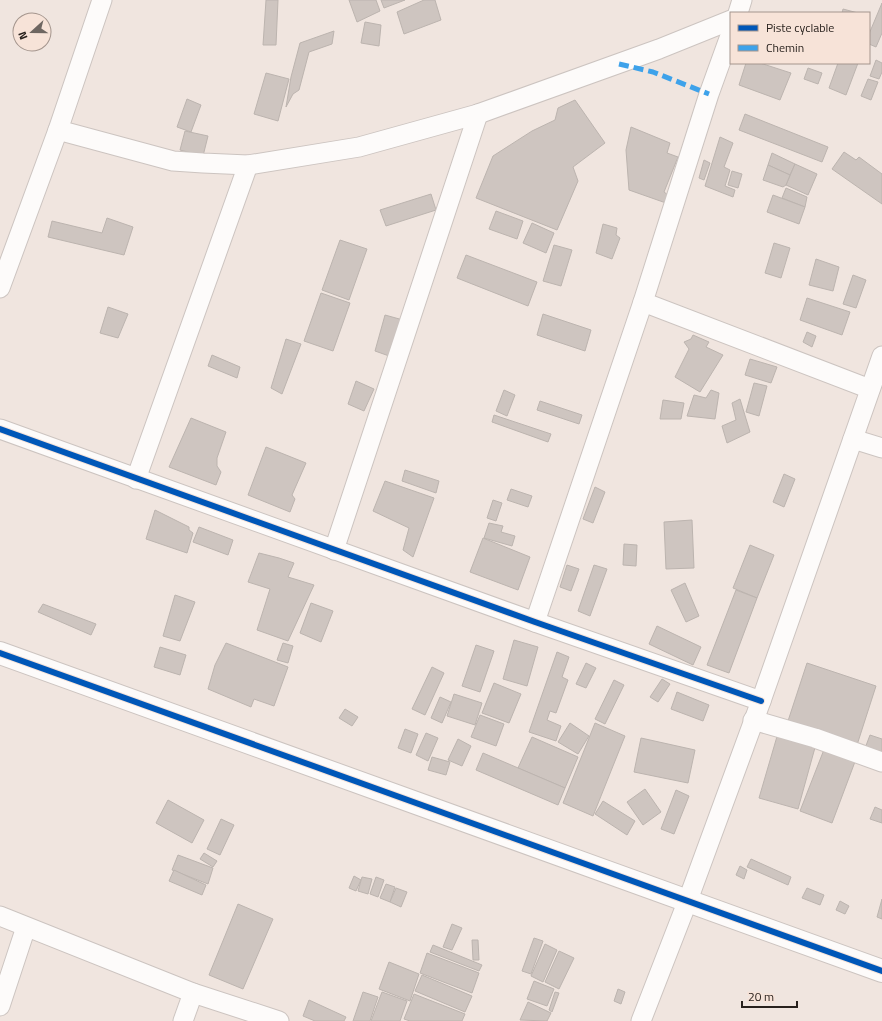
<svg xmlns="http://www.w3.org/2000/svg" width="882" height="1021" viewBox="0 0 882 1021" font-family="'Titillium Web',sans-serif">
<rect width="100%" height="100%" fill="#f0e5df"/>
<g fill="#cec5c0" stroke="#bcb4af">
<polygon points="266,0 278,0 276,45 263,45"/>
<polygon points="349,0 376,0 380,11 357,22"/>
<polygon points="381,0 405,0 384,8"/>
<polygon points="424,0 435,0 441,20 404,34 397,12"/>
<polygon points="882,3 882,33 876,47 869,44 869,34"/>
<polygon points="843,9 858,13 842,13"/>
<polygon points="365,22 381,25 379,46 361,43"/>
<polygon points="334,31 332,44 309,52 299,90 293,94 286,107 291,77 300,43"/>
<polygon points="876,60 882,63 882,72 879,79 870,76"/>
<polygon points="746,63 760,63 791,73 780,100 739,85"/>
<polygon points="838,63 858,63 846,95 829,88"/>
<polygon points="808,68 822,73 818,84 804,79"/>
<polygon points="266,73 289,79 278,121 254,114"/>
<polygon points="868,79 878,82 871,100 861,96"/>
<polygon points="187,99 201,105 191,132 177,127"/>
<polygon points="575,100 605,143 573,167 578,181 557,230 476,198 493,156 532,131 555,120 558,108"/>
<polygon points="745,114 828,147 822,162 739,130"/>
<polygon points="631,127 670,143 667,153 678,157 664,192 668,195 666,203 629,190 626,150"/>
<polygon points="185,131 208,136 203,156 180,150"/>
<polygon points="720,137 733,143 724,167 730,170 725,186 735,190 733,197 705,186"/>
<polygon points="844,152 856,160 859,157 882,174 882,204 832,169"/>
<polygon points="772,153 795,164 790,175 768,165"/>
<polygon points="704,160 710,163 704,180 699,178"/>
<polygon points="795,164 817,174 808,195 786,185"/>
<polygon points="768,165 790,175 786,185 783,187 763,180"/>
<polygon points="732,171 742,174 738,188 728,185"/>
<polygon points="786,188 807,197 805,207 782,198"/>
<polygon points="431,194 436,210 386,226 380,210"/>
<polygon points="773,195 805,207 799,224 767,212"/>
<polygon points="496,211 523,221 517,239 489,229"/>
<polygon points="107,218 133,227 124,255 48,237 52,221 102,233"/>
<polygon points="532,223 554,233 546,253 523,243"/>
<polygon points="603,224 617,228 616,235 620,238 612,259 596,253"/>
<polygon points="340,240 367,249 349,300 322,290"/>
<polygon points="774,243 790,248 781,278 765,273"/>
<polygon points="554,245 572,250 561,286 543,281"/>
<polygon points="466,255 537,282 528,306 457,278"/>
<polygon points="816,259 839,267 833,291 809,285"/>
<polygon points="853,275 866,280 856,308 843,304"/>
<polygon points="321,293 350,303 333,351 304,341"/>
<polygon points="807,298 850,312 842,335 800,320"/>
<polygon points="108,307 128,314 118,338 100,333"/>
<polygon points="543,314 591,330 585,351 537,335"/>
<polygon points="385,315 403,320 392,357 375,351"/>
<polygon points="807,332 816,336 812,347 803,342"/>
<polygon points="693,335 709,342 706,347 723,355 700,392 675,377 689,349 684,342 691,339"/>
<polygon points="286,339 301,344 282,394 271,388"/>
<polygon points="212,355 240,367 237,378 208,366"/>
<polygon points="750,359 777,367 771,383 745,375"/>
<polygon points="356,381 374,389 364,411 348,404"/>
<polygon points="754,383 767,386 759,416 746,412"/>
<polygon points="504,390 515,395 507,416 496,411"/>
<polygon points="711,390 719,393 715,419 687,416 694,395 706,398"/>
<polygon points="740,399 750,432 727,443 722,426 736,420 732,403"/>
<polygon points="663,400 684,403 681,419 660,419"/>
<polygon points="540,401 582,415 579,424 537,410"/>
<polygon points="494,415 551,434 548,442 492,422"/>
<polygon points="191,418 226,432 217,458 217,466 221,472 216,485 169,467"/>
<polygon points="266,447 306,463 292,495 295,499 290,512 248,495"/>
<polygon points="405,470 439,481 436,493 402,481"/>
<polygon points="784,474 795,479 784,507 773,502"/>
<polygon points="385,481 434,498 413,557 403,550 409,528 373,511"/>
<polygon points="595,487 605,492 593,523 583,519"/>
<polygon points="511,489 532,496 528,507 507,500"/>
<polygon points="493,500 502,503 496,521 487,518"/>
<polygon points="155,510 189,527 189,530 193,533 187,553 146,539"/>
<polygon points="692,520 694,568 666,569 664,522"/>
<polygon points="489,523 503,526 501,532 515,536 512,546 484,538"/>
<polygon points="199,527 233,540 228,555 193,542"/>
<polygon points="483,538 530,557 518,590 470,572"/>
<polygon points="624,544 637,545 636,566 623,565"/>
<polygon points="750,545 774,555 757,598 733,588"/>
<polygon points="259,553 279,558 294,563 288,577 314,585 288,641 257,630 270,589 248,582"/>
<polygon points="567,565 579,569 571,591 560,587"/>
<polygon points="594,565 607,569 590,616 578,611"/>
<polygon points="685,583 699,616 686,622 671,590"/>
<polygon points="736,590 757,598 729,673 707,665"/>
<polygon points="175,595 195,602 180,641 163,636"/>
<polygon points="311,603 333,611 321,642 300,633"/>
<polygon points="43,604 96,624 91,635 38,612"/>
<polygon points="657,626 701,647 693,665 649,644"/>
<polygon points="514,640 538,647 527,686 503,679"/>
<polygon points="226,643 288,667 274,706 254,699 251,707 208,689 215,665"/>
<polygon points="283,643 293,646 288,663 277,660"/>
<polygon points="476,645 494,651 480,692 462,686"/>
<polygon points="160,647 186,655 180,675 154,667"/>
<polygon points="557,652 569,657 562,677 568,680 556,713 550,711 547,720 561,726 556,741 529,732"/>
<polygon points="586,663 596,668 586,688 576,684"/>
<polygon points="807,663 876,686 857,745 788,721"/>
<polygon points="432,667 444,673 425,715 412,709"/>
<polygon points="662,679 670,684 658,702 650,697"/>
<polygon points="614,680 624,685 605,724 595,719"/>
<polygon points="494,683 521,694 509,723 482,713"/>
<polygon points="677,692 709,705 703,721 671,709"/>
<polygon points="454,694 482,703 475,725 447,716"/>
<polygon points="440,697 451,702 442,723 431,718"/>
<polygon points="345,709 358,717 352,726 339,718"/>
<polygon points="480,715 504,724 496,746 471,737"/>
<polygon points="570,723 589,736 578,754 558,742"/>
<polygon points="595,723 625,736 593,816 563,803"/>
<polygon points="405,729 418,734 411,753 398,748"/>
<polygon points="426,733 438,738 428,761 416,755"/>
<polygon points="778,733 816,744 798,809 759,798"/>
<polygon points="870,735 882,739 882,758 864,751"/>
<polygon points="532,737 578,757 565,788 518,768"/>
<polygon points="641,738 695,750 688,783 634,772"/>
<polygon points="458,739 471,746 462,766 448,760"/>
<polygon points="825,747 856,759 832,823 800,811"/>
<polygon points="483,753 565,788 558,805 476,770"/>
<polygon points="432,757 450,762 446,775 428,770"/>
<polygon points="645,789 661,812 643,825 627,802"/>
<polygon points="676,790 689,796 674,834 661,829"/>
<polygon points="168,800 204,820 192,843 156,823"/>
<polygon points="603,801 635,821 627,835 595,814"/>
<polygon points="875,807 882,810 882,823 870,819"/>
<polygon points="221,819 234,825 220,855 207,849"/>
<polygon points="204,853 217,861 213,867 200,859"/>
<polygon points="178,855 213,868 208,884 172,870"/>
<polygon points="751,859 791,877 788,885 747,867"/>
<polygon points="740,866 747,870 744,879 736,875"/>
<polygon points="174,870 206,885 202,895 169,881"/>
<polygon points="354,876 361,880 356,891 349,888"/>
<polygon points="362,877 372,879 368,894 358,891"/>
<polygon points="376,877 384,880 378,897 370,894"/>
<polygon points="386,884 395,887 390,902 380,898"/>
<polygon points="396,888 407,892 401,907 390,902"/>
<polygon points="807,888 824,895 820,905 802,898"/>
<polygon points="882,899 882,919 877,917"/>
<polygon points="840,901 849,906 845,914 836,910"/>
<polygon points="238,904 273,919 243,989 209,975"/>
<polygon points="452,924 462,928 452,950 443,947"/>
<polygon points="534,938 543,941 531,974 522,971"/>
<polygon points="472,940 478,940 479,960 473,960"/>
<polygon points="545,944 557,950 543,982 531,976"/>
<polygon points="433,945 482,965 479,971 430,952"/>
<polygon points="559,951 574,958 559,989 545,982"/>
<polygon points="427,953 479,973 472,993 420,973"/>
<polygon points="389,962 419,974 410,1001 379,989"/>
<polygon points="422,975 472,996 465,1012 415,991"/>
<polygon points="534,981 554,989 547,1006 527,999"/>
<polygon points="618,989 625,992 621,1004 614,1001"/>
<polygon points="363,992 378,997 370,1021 353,1021"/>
<polygon points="382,992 407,1001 400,1021 371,1021"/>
<polygon points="555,992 559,993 552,1012 549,1010"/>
<polygon points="414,994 465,1014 462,1021 410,1021 404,1019"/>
<polygon points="309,1000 346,1017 344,1021 315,1021 303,1016"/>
<polygon points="528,1002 551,1013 547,1021 520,1020"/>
</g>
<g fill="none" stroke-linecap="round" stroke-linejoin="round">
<defs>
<g id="street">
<polyline points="738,13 742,0"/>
<polyline points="58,130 173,161 203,163 248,165 359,147 478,114 659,49 731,20"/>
<polyline points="0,288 58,130 102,0"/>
<polyline points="643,302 870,389"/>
<polyline points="0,429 535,622 761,701"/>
<polyline points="853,439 882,448"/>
<polyline points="136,479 248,165"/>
<polyline points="334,550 478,114"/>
<polyline points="535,622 643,302 709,94 731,33"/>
<polyline points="753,720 815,738 882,762"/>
<polyline points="0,916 193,993 279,1021"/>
<polyline points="0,1006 26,927"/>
<polyline points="183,1021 193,993"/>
<polyline points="641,1021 688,900 761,701 882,356"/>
</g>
<polyline id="secondary" points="0,653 882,971"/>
</defs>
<use href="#street" stroke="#ccc4c0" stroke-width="21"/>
<use href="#secondary" stroke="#ccc4c0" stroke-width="24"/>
<use href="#street" stroke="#fdfbfa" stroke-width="19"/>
<use href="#secondary" stroke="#fdfbfa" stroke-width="22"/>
<polyline stroke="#3ea2ea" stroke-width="5" stroke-dasharray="10 5" stroke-linecap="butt" points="619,64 653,72 709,94"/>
<defs>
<g id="cycleway">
<polyline points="0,429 535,622 761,701"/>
<polyline points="0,653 882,971"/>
</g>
</defs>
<use href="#cycleway" stroke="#f7e3d8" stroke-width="8"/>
<use href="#cycleway" stroke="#0057b8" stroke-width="6"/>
</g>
<rect x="730" y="12" width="140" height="52" fill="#f7e3d8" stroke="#a4958d"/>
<rect x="738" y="25" width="20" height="6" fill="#0057b8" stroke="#a4958d"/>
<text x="766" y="32" font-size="12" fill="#28211d">Piste cyclable</text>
<rect x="738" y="45" width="20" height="6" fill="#3ea2ea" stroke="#a4958d"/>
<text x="766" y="52" font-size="12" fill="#28211d">Chemin</text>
<g transform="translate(32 32) rotate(249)"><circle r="19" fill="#f7e3d8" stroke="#a4958d"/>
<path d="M0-3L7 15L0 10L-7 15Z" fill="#6e6661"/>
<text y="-6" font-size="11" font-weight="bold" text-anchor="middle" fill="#28211d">N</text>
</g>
<path d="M742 1001v6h55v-6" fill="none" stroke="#28211d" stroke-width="2"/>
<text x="748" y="1001" font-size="12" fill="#28211d" stroke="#f7e3d8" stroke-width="3" paint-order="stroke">20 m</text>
</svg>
